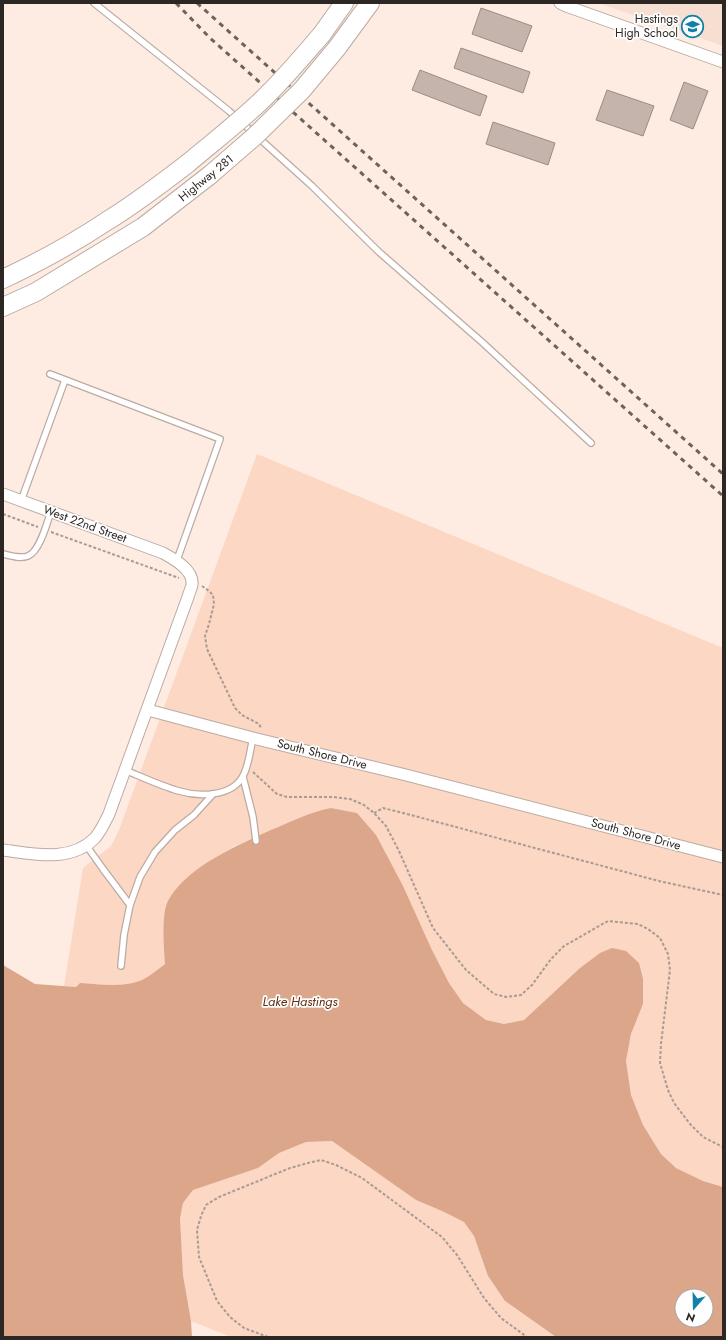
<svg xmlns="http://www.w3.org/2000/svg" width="726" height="1340" viewBox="0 0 726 1340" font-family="Jost,sans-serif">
<rect width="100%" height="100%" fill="#feece3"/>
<polygon fill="#f6ded1" points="599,3 723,3 723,46 604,5"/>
<g fill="#fbd7c4">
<path d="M257 454 723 648V1187L703 1181 676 1168 661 1154 643 1125 631 1095 626 1061 631 1034 643 1004 600 953 580 968 524 1020 504 1024 486 1020 463 1003 449 983 431 948 357 813 331 808 233 847 164 936 165 964C157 970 150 976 142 980 123 988 100 984 80 983L76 987 64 986 83 868 111 846 119 830Z"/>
<polygon points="332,1141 416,1200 442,1211 464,1222 474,1236 488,1276 505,1301 556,1337 231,1337 191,1321 183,1275 180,1217 183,1203 193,1190 258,1168 279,1153 306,1142"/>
</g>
<path fill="#dba68a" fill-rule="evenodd" d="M331 808 357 813 376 835 403 886 431 948 449 983 463 1003 486 1020 504 1024 524 1020 580 968 600 953 612 948 626 951 639 963 643 979V1004L631 1034 626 1061 631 1095 643 1125 661 1154 676 1168 703 1181 723 1187V1337H556L505 1301 488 1276 474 1236 464 1222 442 1211 416 1200 332 1141 306 1142 279 1153 258 1168 193 1190 183 1203 180 1218 183 1275 191 1321 192 1337H3V965L35 984 76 987 80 983C100 984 123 988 142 980 150 976 157 970 165 964 164 949 161 914 168 901 187 866 237 846 271 830 291 822 310 812 331 808ZM682 1296H706V1320H682Z"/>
<g fill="#c5b4ac" stroke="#9b8b83">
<polygon points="481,8 532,26 522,52 472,34"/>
<polygon points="461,48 530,72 523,93 454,68"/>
<polygon points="420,70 487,96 480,116 412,90"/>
<polygon points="684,82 708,91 693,129 670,120"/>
<polygon points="607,90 654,106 643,136 596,120"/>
<polygon points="493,122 555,143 548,165 486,144"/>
</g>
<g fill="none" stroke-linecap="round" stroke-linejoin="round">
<defs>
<g id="service">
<polyline points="94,3 229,111 312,186 379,252 483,343 591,443"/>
<polyline points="50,374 220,439 177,560"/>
<polyline points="21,501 65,380"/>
<path d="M3 554C11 556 20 559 28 556 40 551 47 523 51 511"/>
<path d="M125 770C142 777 161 786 179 791 199 797 232 797 243 776 249 765 250 750 253 738"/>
<polyline points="243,777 253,817 256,841"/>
<polyline points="86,845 103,869 130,905 124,935 121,966"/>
<polyline points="130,905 140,877 155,852 175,830 194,815 213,794"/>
</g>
<g id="minor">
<polyline points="560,3 566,6 723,62"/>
<path d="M3 494 163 553C174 559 194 570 192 585 191 589 189 593 188 597L109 814C105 822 101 831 95 838 70 863 34 854 3 850"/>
<polyline points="148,710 253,738 406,775 723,857"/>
</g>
<g id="trunk">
<polyline points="322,34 344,3"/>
<polyline points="337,48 370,3"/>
<path d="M3 279C39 262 74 243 107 221 135 204 161 184 187 164"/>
<polyline points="3,307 36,292 143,227 210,175"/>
</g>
</defs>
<use href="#service" stroke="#bbaba2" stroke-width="8"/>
<use href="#minor" stroke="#bbaba2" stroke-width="13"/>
<use href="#trunk" stroke="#bbaba2" stroke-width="20"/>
<g stroke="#a89b94" stroke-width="2" stroke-dasharray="3 2" stroke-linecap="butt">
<polyline points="3,514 38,527"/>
<polyline points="51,532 179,578"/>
<polyline points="202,586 209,591 213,595 214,604 209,624 205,636 207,649 235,708 242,715 259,724 261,728"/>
<polyline points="253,772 277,794 287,797 333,797 350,799 364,805 374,813 386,826 399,851 433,928 466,970 494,994 506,997 521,995 532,985 551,959 564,946 608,921 638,924 648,929 660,938 668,954 670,970 661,1044 660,1063 668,1090 674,1103 690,1124 703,1137 723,1147"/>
<polyline points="374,813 383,808 407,814 659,881 723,895"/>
<polyline points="268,1337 244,1328 230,1317 217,1301 199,1257 197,1230 201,1216 206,1205 219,1197 290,1168 308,1163 321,1160 336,1165 362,1178 442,1237 457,1255 484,1298 501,1318 527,1337"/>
</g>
<use href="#service" stroke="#fff" stroke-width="5.5"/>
<use href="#minor" stroke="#fff" stroke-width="11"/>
<use href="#trunk" stroke="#fff" stroke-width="18"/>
<g stroke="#6c635d" stroke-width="3" stroke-dasharray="5 5" stroke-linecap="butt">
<polyline points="176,3 210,38 247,71 723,496"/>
<polyline points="197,3 723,474"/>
</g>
<defs>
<g id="trunk-bridge">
<path d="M187 164C212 143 238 123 262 100 284 79 303 56 322 34"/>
<polyline points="210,175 255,136 302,90 337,48"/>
</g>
</defs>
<use href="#trunk-bridge" stroke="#bbaba2" stroke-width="20" stroke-linecap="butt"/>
<use href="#trunk-bridge" stroke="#fff" stroke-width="18"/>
</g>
<defs>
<symbol id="school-ring" viewBox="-11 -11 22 22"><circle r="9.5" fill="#fefefe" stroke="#1281a9" stroke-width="1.5"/><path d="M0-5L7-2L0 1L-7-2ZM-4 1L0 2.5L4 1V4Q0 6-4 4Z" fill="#1281a9"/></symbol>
</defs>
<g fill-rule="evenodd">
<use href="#school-ring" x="680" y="14" width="25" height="25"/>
</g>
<g text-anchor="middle" stroke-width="3.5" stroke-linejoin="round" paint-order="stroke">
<g font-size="12" fill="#2d2723" stroke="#fefefe" text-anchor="end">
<text x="678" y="23">Hastings<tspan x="678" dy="14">High School</tspan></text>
</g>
<g font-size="12" fill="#2d2723" stroke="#fefefe">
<text transform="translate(206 178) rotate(-39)" y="4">Highway 281</text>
<text transform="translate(85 524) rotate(20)" y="4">West 22nd Street</text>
<text transform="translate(322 754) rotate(14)" y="4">South Shore Drive</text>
<text transform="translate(636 834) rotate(15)" y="4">South Shore Drive</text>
</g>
<g font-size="13" font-style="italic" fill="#602f10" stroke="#fefefe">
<text x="300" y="1006">Lake Hastings</text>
</g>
</g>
<rect width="726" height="1340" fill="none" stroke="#2d2723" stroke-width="8"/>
<g transform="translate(694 1308) rotate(200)"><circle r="19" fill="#fefefe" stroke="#aaa8a6"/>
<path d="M0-3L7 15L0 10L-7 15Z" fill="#1281a9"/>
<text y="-6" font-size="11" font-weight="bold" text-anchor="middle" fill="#2d2723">N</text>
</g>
</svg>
